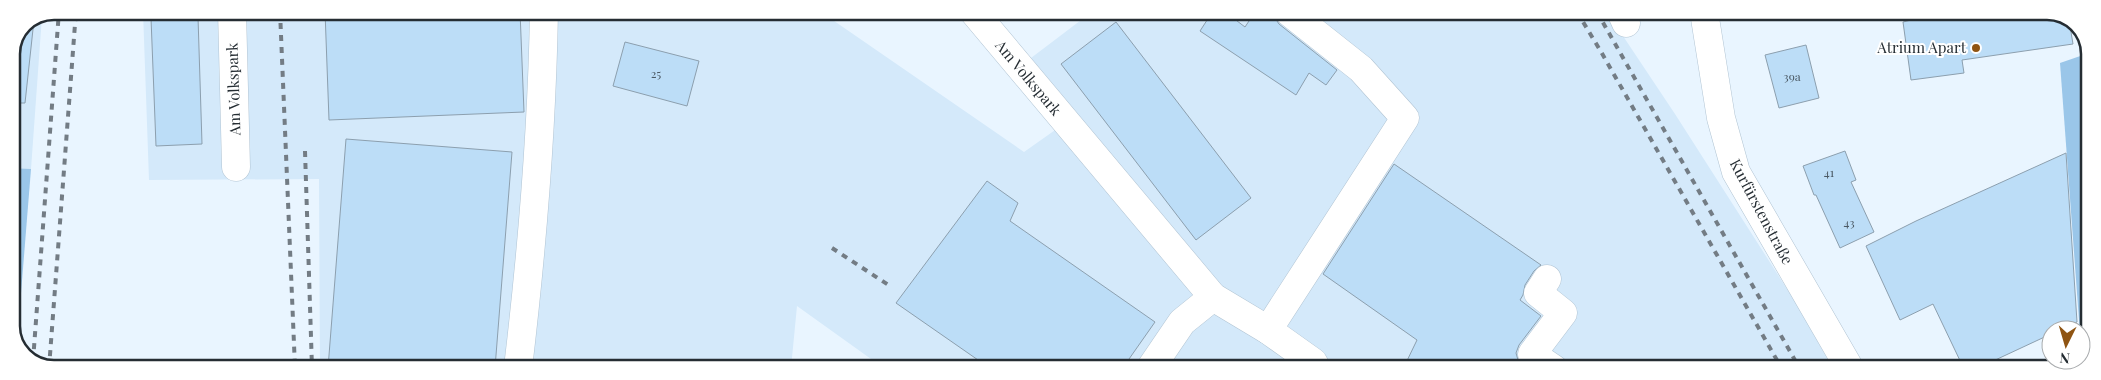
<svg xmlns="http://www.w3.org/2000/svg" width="2101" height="380" viewBox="0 0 2101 380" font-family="'Playfair Display',serif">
<rect width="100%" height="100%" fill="#e9f5ff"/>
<g fill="#d4e9fa">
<polygon points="143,11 824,11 824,14 1024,152 1075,116 1031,58 1093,11 1607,12 1675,114 1796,303 1833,369 885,369 797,306 791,368 320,368 319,179 149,180"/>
<polygon points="42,16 31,169 11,168 11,54 24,24"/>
</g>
<g fill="#9ac6e9">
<polygon points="2089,53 2089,332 2081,347 2060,63"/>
<polygon points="11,168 31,169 17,343 12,331"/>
</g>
<g fill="#bcddf7" stroke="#8c9fae">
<polygon points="325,11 520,11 524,112 329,120"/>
<polygon points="1213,11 1224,11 1245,27 1255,12 1274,12 1275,18 1279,24 1337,70 1326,85 1309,73 1296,95 1200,31"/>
<polygon points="1909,12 2053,12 2069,20 2073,44 1962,60 1964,73 1911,80 1903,22 1911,20"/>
<polygon points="198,17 202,144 156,146 151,18"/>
<polygon points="34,20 25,103 11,103 11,54 24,24"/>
<polygon points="1116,22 1251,198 1196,240 1061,64"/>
<polygon points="625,42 699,61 687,106 613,86"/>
<polygon points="1806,45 1819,98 1779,108 1765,55"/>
<polygon points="346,139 512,152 495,368 328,368"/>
<polygon points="1845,151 1856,180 1851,182 1874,232 1840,248 1816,195 1814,195 1803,166"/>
<polygon points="2066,153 2077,322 2059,330 2051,330 2051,334 1976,369 1964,369 1933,304 1900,320 1866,246 1916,221"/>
<polygon points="1394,164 1541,265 1534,271 1525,285 1523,295 1520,300 1541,316 1519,345 1516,353 1518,360 1512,369 1403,369 1417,340 1323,274"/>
<polygon points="987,181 1018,203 1010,221 1155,322 1122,369 991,369 896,303"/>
</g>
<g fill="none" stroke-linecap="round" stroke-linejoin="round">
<defs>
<g id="minor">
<polyline points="232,11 236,167"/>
<polyline points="973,11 1213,297 1268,330 1313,362 1317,369"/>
<polyline points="1621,12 1626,23"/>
<polyline points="1704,12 1721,118 1736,172 1850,369"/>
<polyline points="1547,279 1538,293 1563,313 1532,354 1554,369"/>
<polyline points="1268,330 1405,118 1361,69 1289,12"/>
<path d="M518 368C532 250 542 131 544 11"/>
<polyline points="1150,369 1182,322 1213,297"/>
</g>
</defs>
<use href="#minor" stroke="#b1c4d3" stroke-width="29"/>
<use href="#minor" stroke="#fff" stroke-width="28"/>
<g stroke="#737c84" stroke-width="4" stroke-dasharray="6 6" stroke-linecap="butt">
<polyline points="280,11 295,368"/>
<polyline points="1577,12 1600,50 1782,369"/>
<polyline points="1597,12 1800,369"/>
<polyline points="305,151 312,368"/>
<polyline points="832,248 890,286"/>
<polyline points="33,361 59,11"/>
<polyline points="49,368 76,11"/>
</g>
</g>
<circle fill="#8f5412" stroke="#fff" stroke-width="2" cx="1976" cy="48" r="5"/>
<g text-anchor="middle" stroke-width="4" stroke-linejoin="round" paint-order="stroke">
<g font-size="12" fill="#4b5964">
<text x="656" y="78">25</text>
<text x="1792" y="81">39a</text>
<text x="1829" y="177">41</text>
<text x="1849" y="227">43</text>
</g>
<g font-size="15" fill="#252d33" stroke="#fff" text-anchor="end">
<text x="1966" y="53">Atrium Apart</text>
</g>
<g font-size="15" fill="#252d33" stroke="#fff">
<text transform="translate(1028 78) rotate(50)" y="5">Am Volkspark</text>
<text transform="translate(234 89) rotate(-92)" y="5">Am Volkspark</text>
<text transform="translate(1761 212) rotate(62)" y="5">Kurfürstenstraße</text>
</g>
</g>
<path d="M0 0H2101V380H0ZM54 20H2047A34 34 0 0 1 2081 54V326A34 34 0 0 1 2047 360H54A34 34 0 0 1 20 326V54A34 34 0 0 1 54 20Z" fill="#fff" fill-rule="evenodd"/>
<path fill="none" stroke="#252d33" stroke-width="2.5" d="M54 20H2047A34 34 0 0 1 2081 54V326A34 34 0 0 1 2047 360H54A34 34 0 0 1 20 326V54A34 34 0 0 1 54 20Z"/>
<g transform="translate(2066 345) rotate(185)"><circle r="24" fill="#ffffff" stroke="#a8abad"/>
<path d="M0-4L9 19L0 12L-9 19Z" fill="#8f5412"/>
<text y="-8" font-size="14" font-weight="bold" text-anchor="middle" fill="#252d33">N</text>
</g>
</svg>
